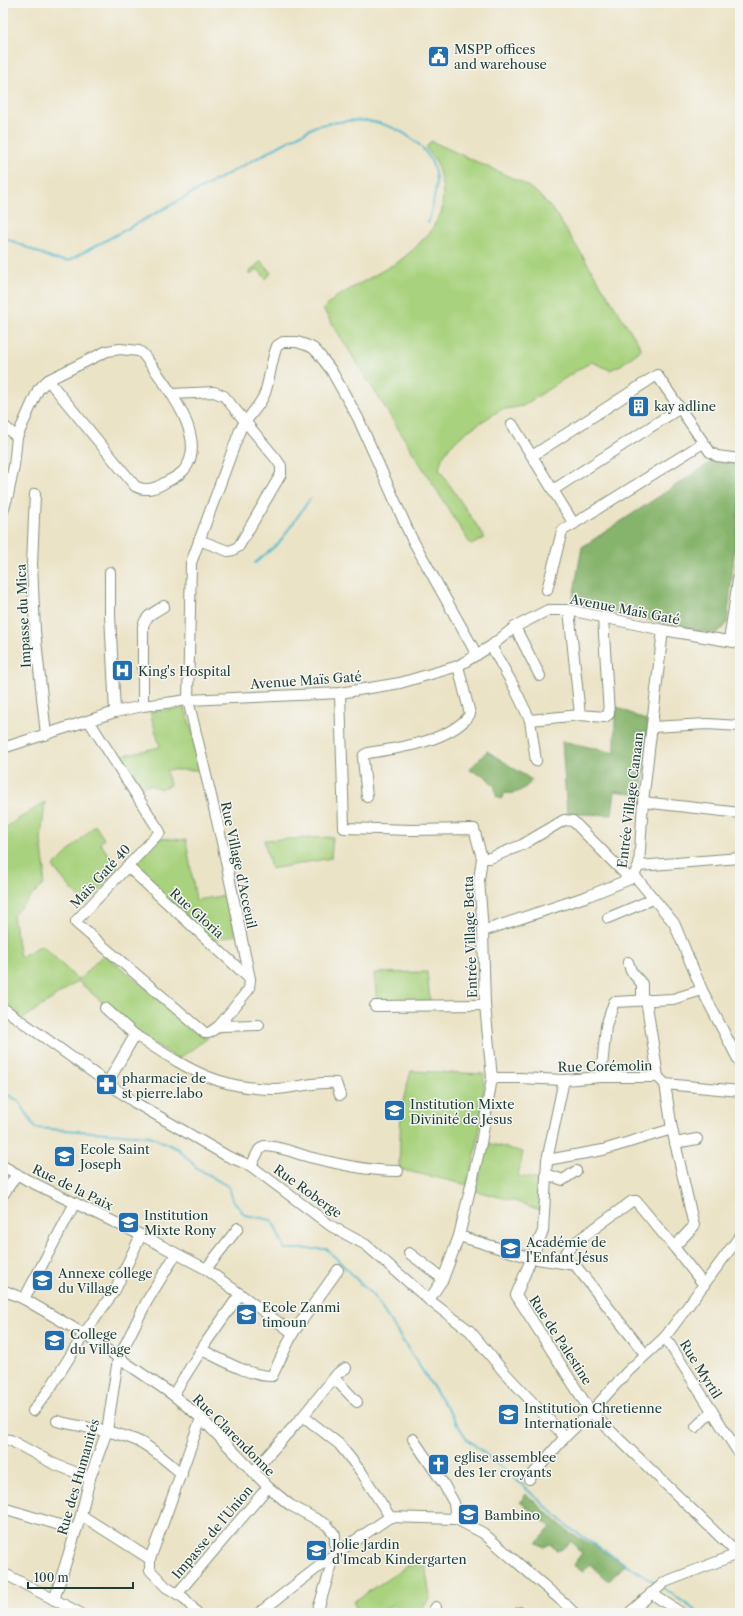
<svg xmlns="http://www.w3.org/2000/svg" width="743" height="1616" viewBox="0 0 743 1616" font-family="'Libre Caslon Text',serif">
<rect width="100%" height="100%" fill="#f6f6f2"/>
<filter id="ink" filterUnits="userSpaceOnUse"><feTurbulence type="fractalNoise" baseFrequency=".025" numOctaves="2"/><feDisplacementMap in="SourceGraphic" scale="8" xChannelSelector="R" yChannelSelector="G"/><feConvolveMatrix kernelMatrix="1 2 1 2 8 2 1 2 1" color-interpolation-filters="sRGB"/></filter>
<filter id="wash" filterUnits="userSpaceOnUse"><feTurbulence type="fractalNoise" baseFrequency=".012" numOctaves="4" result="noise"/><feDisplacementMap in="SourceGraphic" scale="16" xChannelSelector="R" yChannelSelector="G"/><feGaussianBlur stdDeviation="0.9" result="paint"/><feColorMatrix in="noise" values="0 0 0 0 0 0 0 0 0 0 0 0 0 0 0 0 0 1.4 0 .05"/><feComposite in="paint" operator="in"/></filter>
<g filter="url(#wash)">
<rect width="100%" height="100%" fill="#ebe3c6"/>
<g fill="#a8d27d" stroke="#648858">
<polygon points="431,141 521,182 536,192 554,211 642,349 621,365 610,370 592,362 579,369 523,406 500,410 466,432 450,446 442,458 439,469 485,538 471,545 323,309 336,297 398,262 414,249 431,231 442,211 443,189 437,163 426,148"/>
<polygon points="261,261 271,273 266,279 258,269 250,275 248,273"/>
<polygon points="185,708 204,770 166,770 170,785 160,789 150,785 135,787 115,757 160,747 150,712"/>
<polygon points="45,802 41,840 45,871 43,885 13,915 20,957 42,945 78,980 104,954 208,1038 178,1059 135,1031 78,981 21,1020 3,1009 3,829"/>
<polygon points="95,825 104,839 100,843 118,868 102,888 84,904 53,867"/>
<polygon points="333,837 331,858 271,869 264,840"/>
<polygon points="157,838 186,840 196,900 228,895 236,935 212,940 132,865"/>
<polygon points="427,972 430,1002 377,1002 374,973"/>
<path d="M411 1071 484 1074C484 1112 477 1149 468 1185L399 1169 401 1108Z"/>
<polygon points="484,1142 523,1152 518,1176 541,1180 540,1210 511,1200 476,1191"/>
<polygon points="415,1561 425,1564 430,1598 419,1613 399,1613 393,1605 376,1613 359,1613 353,1602"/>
</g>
<g fill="#86b46c" stroke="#527850">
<polygon points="713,461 740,463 740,498 727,624 718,632 711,633 572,603 582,547"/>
<polygon points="615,706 649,722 642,795 615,791 612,815 567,814 562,741 615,753"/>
<path d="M487 751 532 780C525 789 517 795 505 793L501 799 496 796 495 787 484 775 469 770Z"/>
<polygon points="526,1494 571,1534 601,1549 625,1565 609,1581 590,1564 583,1572 573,1565 582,1553 571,1541 561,1550 556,1550 550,1544 544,1547 537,1543 551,1527 520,1502"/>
</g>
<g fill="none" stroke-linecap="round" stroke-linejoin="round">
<g stroke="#4fb7cd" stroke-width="2">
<path d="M3 237 53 259 68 261 316 126C333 122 351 119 368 121 399 125 435 147 436 181 436 195 432 209 428 223"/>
<polyline points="255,563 279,543 310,499"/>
<polyline points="3,1092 19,1101 35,1128 150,1136 178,1149 197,1168 229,1187 233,1200 245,1215 272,1220 285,1249 327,1249 375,1298 467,1439 520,1483 571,1529 657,1584"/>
<polyline points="662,1587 699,1613"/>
</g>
</g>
</g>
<g filter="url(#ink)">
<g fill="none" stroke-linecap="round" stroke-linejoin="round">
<defs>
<g id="minor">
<polyline points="172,394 214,392 224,396 277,460 281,466 281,474 239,546 233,550 228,551 199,540"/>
<polyline points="512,424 574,524"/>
<polyline points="3,425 17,437"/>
<polyline points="532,456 657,375 710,452 717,456 740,459"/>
<polyline points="553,490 680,408"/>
<polyline points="35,494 32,564 35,631 46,735"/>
<path d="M3 511 8 495 14 466 17 437 38 390 48 380 107 351 120 349 139 351 143 354C162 380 211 438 184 470 180 475 172 479 166 482 157 488 145 492 135 486L48 380"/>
<polyline points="110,572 110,615 115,712"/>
<polyline points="547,590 562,531 703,443"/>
<polyline points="569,610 580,715"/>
<polyline points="515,627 540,676"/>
<polyline points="663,630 643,802 639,866 634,875 674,923 702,990 740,1063"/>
<polyline points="729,641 740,567"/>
<polyline points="491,646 513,685 530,720 536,761"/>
<polyline points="340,693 344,828 411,830 474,829 482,858 479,880 483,931 485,1005 492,1078 481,1143 459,1236 443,1279 429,1300"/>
<path d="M143 706V626C146 615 155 612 164 606"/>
<polyline points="530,720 580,715 605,717 609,714 603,618"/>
<polyline points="89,721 160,832 76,921 76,923 205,1033 209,1033 219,1026 259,1025"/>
<polyline points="652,727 707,724 740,726"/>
<polyline points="3,748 115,712 143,706 188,700 340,693 400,683 458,666 491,646 515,627 548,610 569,610 663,630 740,643"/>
<path d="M367 797 363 759 364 755 368 753C399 748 446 742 468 717L470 714 458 666"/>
<polyline points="643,802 740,813"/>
<polyline points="482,858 490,858 522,845 564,820 573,821 630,879"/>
<polyline points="127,866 250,979"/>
<polyline points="639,866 740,858"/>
<polyline points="608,918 653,899"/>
<polyline points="483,931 588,896 630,879 634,875"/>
<polyline points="628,962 631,971 642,984 642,1000"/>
<polyline points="646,999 658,1077"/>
<polyline points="375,1006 485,1005"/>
<polyline points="3,1008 134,1102 227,1156 251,1166 331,1226 366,1245 429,1300 470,1331 504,1372 565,1437"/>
<polyline points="105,1008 135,1035 108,1082"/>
<path d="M219 1026 249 989 250 979 222 842 188 700 191 563 240 430C247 417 260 407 265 393 270 378 271 361 277 346L283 342H297L306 345 313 348 318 353 331 370 358 418 411 537 477 655"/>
<path d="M135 1035C184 1066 214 1089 275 1089 296 1088 316 1081 336 1083L340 1095"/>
<polyline points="601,1077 606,1026 614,1002 673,999 702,990"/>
<polyline points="492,1078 519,1078 564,1080 601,1077 658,1077 665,1084 740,1091"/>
<polyline points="564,1080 547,1160 543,1231 516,1295 591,1412 740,1556"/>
<polyline points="665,1084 672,1129 694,1226 674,1247 704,1285"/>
<polyline points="675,1143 697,1139"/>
<polyline points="547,1160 603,1150 672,1129"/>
<polyline points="3,1166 27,1180 141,1235 206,1269 293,1333"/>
<path d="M251 1166 259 1150 264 1146C280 1146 294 1153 309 1157 338 1164 368 1171 398 1171"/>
<polyline points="546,1174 563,1180 576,1171"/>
<polyline points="3,1195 17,1174"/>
<polyline points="459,1236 531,1258 575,1265 645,1354"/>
<polyline points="409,1253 443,1279"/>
<polyline points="559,1262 573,1244 632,1201 636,1201 674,1247"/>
<polyline points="206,1269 238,1228"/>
<polyline points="3,1290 24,1299 84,1334 173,1395 201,1418 268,1487 290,1505 327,1525 335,1535 335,1554 317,1613"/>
<polyline points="24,1299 75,1203"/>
<polyline points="665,1337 740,1455"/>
<path d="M202 1350C223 1360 248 1376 272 1376L293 1333 338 1270"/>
<polyline points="334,1378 357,1402"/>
<polyline points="173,1395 207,1341 240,1294"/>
<polyline points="33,1411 49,1390 84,1334 115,1290 141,1235"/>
<polyline points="303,1416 339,1444 362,1473 390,1517 456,1519 483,1533 563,1602 574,1613"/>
<path d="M57 1421C84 1428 114 1430 140 1442 151 1447 171 1465 182 1474"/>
<polyline points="696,1427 712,1411"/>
<polyline points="3,1439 10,1440 54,1464 90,1478"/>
<polyline points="413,1439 443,1483 454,1503 456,1519"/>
<polyline points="254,1471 303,1416 338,1373 346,1368"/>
<polyline points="529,1479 565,1437 591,1412 626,1373 665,1337 740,1236"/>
<polyline points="3,1508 76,1530"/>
<polyline points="81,1515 150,1559"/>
<polyline points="3,1573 80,1613"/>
<polyline points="651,1593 681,1613"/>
<polyline points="177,1594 268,1487"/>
<polyline points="54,1600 81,1515 90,1478 107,1431 118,1359 147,1301 176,1254"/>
<polyline points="197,1613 184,1598 166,1587 150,1570 150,1559 201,1418"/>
<polyline points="259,1613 335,1554 390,1517"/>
<polyline points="432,1613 436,1607"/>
<polyline points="519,1613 520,1612"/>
<polyline points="629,1613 665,1582 740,1553"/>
</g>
</defs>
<use href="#minor" stroke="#85907d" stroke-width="12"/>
<use href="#minor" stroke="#fff" stroke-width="10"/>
</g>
</g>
<defs>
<symbol id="civic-square" viewBox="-11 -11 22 22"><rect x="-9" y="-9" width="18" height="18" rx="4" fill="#1f6fb2" stroke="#f6f6f2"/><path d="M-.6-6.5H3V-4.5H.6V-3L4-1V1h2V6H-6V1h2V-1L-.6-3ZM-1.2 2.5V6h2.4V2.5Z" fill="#fff"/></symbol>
<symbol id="building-square" viewBox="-11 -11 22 22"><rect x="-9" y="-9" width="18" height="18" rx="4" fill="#1f6fb2" stroke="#f6f6f2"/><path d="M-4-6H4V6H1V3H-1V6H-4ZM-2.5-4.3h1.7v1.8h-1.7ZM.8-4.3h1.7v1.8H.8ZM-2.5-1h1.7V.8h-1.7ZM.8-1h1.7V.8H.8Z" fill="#fff"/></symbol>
<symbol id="hospital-square" viewBox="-11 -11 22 22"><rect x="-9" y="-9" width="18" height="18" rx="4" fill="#1f6fb2" stroke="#f6f6f2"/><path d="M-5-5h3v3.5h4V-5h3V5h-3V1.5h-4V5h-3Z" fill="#fff"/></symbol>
<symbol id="pharmacy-square" viewBox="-11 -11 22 22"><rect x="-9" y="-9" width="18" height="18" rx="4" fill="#1f6fb2" stroke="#f6f6f2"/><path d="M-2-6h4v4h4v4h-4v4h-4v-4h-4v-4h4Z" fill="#fff"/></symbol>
<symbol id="school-square" viewBox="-11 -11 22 22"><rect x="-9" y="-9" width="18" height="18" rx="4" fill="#1f6fb2" stroke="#f6f6f2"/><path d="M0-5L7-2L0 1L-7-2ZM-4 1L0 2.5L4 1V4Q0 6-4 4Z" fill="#fff"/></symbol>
<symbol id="university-square" viewBox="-11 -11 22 22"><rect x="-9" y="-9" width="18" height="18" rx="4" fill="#1f6fb2" stroke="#f6f6f2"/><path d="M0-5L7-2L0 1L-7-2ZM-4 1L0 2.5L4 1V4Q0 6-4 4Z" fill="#fff"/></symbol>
<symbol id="church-square" viewBox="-11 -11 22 22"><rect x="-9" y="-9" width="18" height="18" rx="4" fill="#1f6fb2" stroke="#f6f6f2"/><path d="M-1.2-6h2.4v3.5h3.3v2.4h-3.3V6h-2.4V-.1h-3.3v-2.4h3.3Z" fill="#fff"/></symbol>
</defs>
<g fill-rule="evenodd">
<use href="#civic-square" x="426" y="44" width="25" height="25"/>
<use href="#building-square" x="626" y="394" width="25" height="25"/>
<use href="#hospital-square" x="110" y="658" width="25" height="25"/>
<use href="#pharmacy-square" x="94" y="1072" width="25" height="25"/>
<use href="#school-square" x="382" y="1098" width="25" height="25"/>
<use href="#school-square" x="52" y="1144" width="25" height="25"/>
<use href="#school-square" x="116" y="1210" width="25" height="25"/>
<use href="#school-square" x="498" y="1236" width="25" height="25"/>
<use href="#university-square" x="30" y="1268" width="25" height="25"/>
<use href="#school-square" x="234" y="1302" width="25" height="25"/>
<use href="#university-square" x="42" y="1328" width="25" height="25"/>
<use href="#school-square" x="496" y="1402" width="25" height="25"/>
<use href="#church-square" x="426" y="1452" width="25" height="25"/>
<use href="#school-square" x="456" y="1502" width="25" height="25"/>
<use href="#school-square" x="304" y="1538" width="25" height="25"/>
</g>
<g text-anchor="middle" stroke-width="3" stroke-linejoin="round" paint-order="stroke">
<g font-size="13" fill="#1f3d34" stroke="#f6f6f2" text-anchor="start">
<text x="454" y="54">MSPP offices<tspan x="454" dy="15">and warehouse</tspan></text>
<text x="654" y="411">kay adline</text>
<text x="138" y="676">King's Hospital</text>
<text x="122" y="1083">pharmacie de<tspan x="122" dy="15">st pierre.labo</tspan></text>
<text x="410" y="1109">Institution Mixte<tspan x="410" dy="15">Divinité de Jesus</tspan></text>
<text x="80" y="1154">Ecole Saint<tspan x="80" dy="15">Joseph</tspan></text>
<text x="144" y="1220">Institution<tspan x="144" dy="15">Mixte Rony</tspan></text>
<text x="526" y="1247">Académie de<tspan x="526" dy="15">l'Enfant Jésus</tspan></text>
<text x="58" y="1278">Annexe college<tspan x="58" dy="15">du Village</tspan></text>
<text x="262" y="1312">Ecole Zanmi<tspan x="262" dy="15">timoun</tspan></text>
<text x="70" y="1339">College<tspan x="70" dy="15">du Village</tspan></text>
<text x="524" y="1413">Institution Chretienne<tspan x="524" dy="15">Internationale</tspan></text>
<text x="454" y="1462">eglise assemblee<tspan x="454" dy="15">des 1er croyants</tspan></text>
<text x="484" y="1520">Bambino</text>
<text x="332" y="1549">Jolie Jardin<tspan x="332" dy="15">d'Imcab Kindergarten</tspan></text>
</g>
<g font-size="13" fill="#1f3d34" stroke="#f6f6f2">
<text transform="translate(625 609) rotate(11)" y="5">Avenue Maïs Gaté</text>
<text transform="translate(23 616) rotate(-93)" y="5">Impasse du Mica</text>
<text transform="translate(306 680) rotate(-4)" y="5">Avenue Maïs Gaté</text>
<text transform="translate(630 800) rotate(-83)" y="5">Entrée Village Canaan</text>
<text transform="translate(239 865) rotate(78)" y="5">Rue Village d'Acceuil</text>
<text transform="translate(100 876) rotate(-47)" y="5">Maïs Gaté 40</text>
<text transform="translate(197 913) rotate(42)" y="5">Rue Gloria</text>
<text transform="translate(470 937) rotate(-92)" y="5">Entrée Village Betta</text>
<text transform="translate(605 1066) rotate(-1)" y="5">Rue Corémolin</text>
<text transform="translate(73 1187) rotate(26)" y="5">Rue de la Paix</text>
<text transform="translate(308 1191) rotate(36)" y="5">Rue Roberge</text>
<text transform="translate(561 1340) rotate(57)" y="5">Rue de Palestine</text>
<text transform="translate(701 1369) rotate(58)" y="5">Rue Myrtil</text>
<text transform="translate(234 1435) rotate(45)" y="5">Rue Clarendonne</text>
<text transform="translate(78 1477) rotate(-74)" y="5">Rue des Humanités</text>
<text transform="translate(212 1532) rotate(-50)" y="5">Impasse de l'Union</text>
</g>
</g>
<rect width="743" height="1616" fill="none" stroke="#f6f6f2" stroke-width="16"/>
<path d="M28 1582v6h105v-6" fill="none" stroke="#1f3d34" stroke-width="2"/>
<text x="34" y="1582" font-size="12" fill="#1f3d34" stroke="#f6f6f2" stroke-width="3" paint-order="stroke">100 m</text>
</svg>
